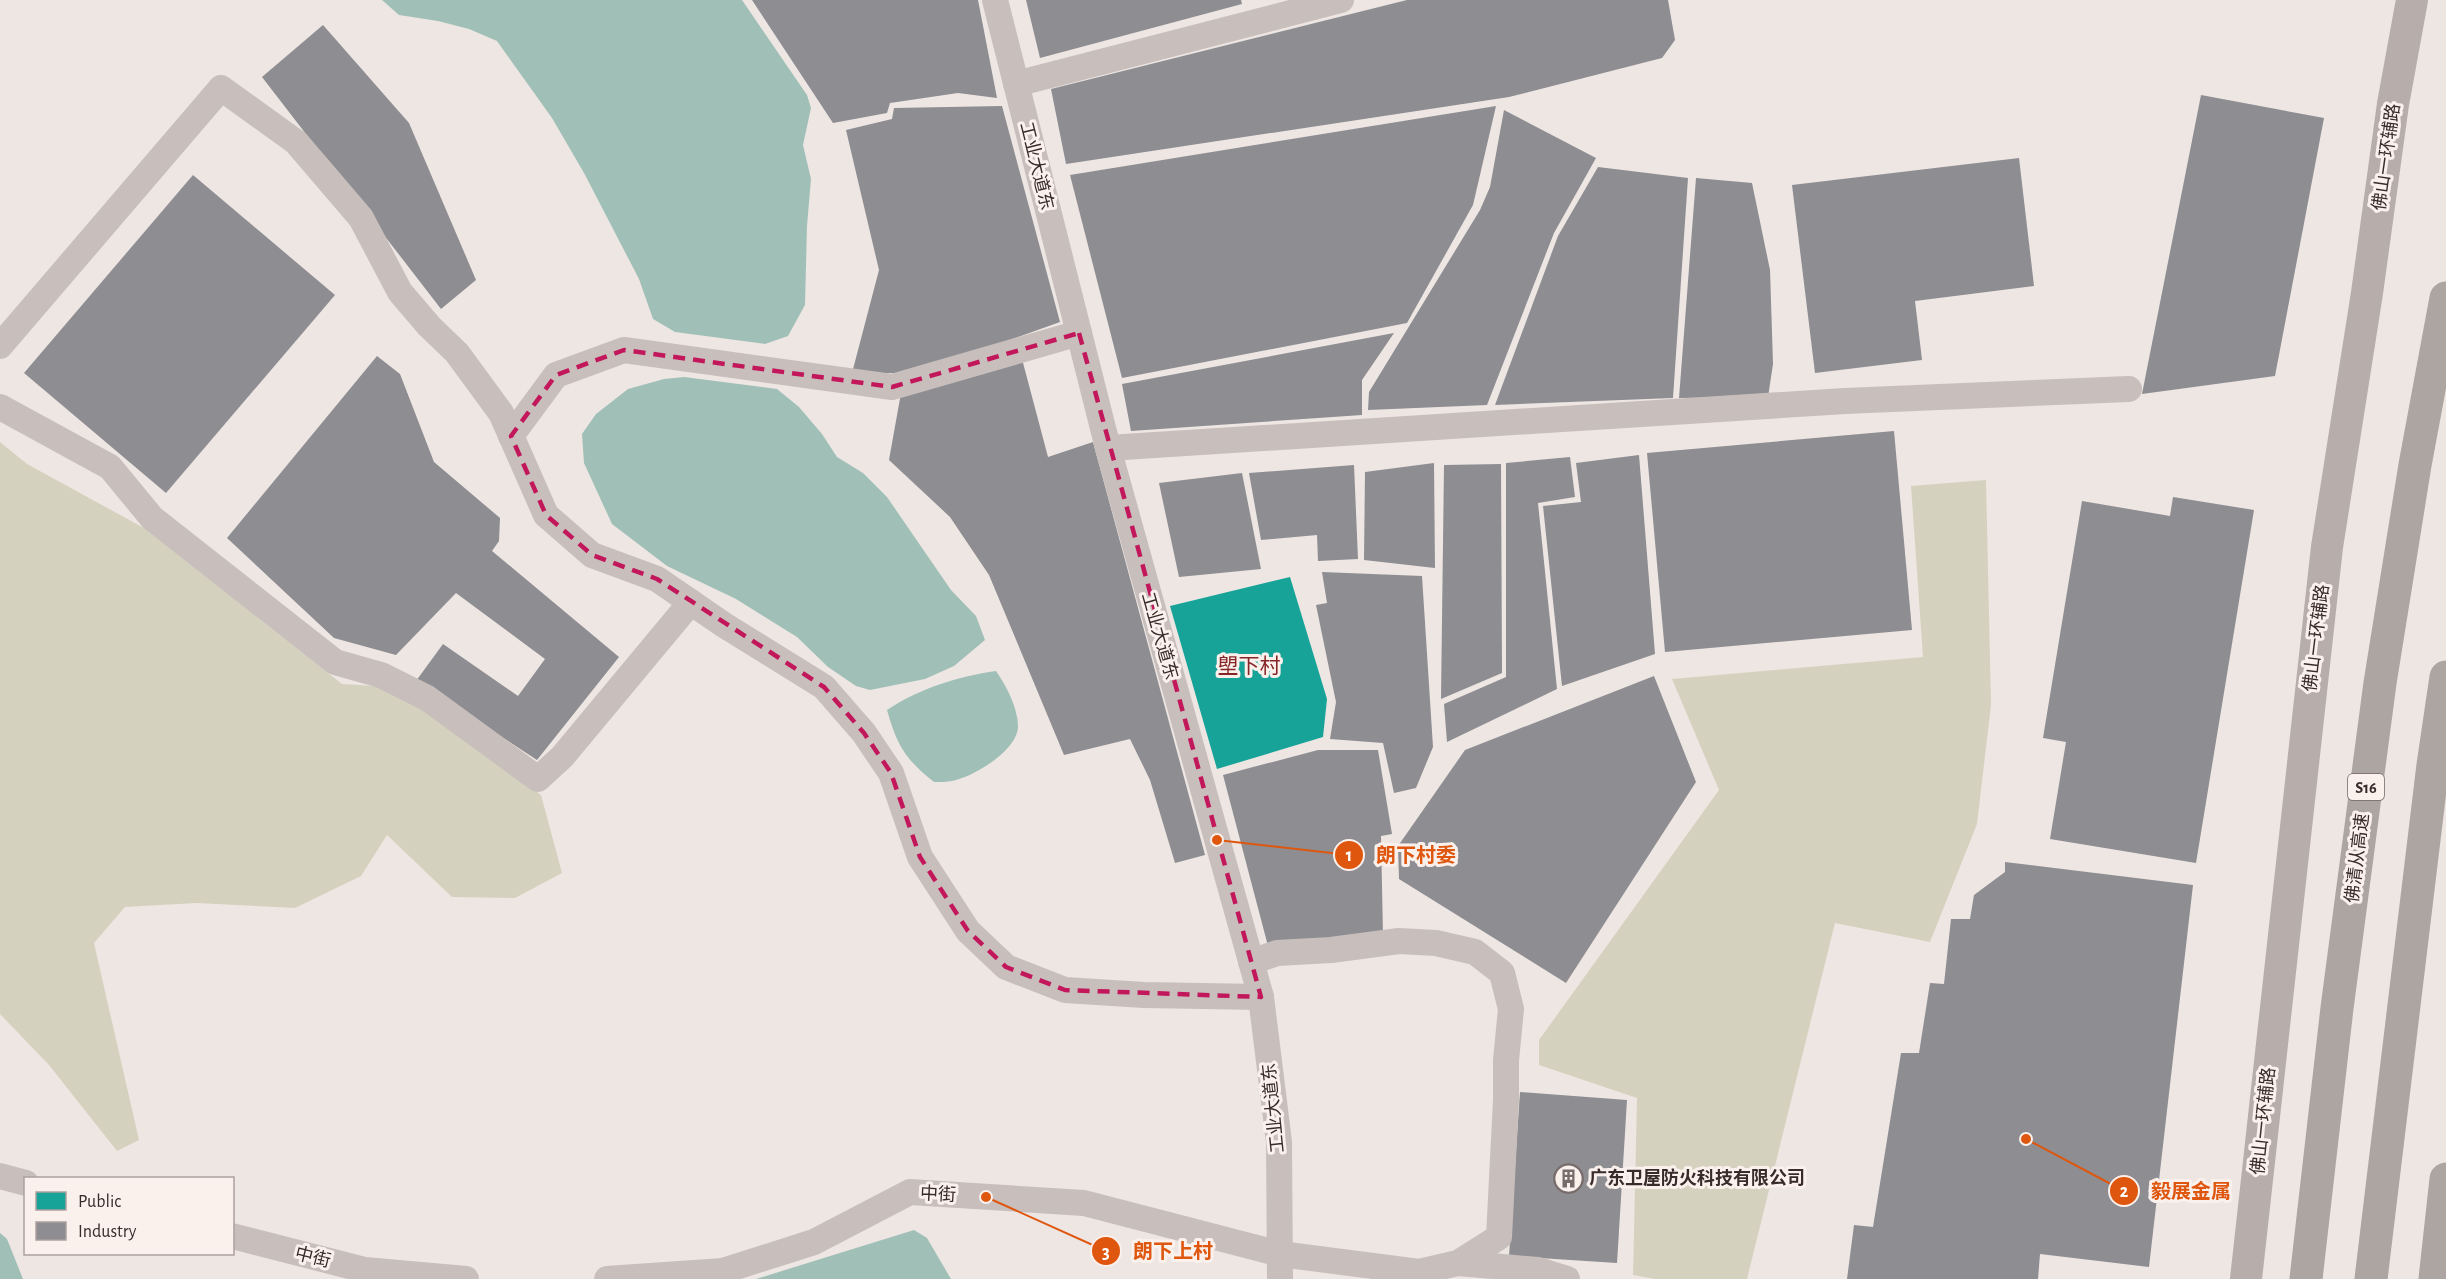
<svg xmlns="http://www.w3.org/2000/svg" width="2446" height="1279" viewBox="0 0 2446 1279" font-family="'Alegreya Sans','Noto Sans SC',sans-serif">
<rect width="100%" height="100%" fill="#eee6e3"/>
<g fill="#d4d2be">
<polygon points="0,442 27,464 144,528 342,684 377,686 439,713 541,795 562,873 515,898 452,897 387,835 361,876 295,908 197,903 125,907 94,943 139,1140 117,1151 49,1065 0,1014"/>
<polygon points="1986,480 1991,705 1977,824 1930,942 1835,923 1747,1279 1655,1279 1633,1275 1637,1098 1539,1065 1539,1040 1719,790 1672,679 1923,657 1911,486"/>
</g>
<g fill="#a0c0b7">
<polygon points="382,0 742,0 807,95 811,108 803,145 811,179 807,226 805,305 788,336 765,344 675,332 653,319 639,279 584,173 552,118 497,41 469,29 438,21 399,15"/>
<polygon points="684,377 777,389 799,407 822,434 837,457 863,473 887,497 951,590 976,616 985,640 954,666 925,679 870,690 856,686 828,667 797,637 736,599 667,566 612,524 584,463 582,434 596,414 628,389 664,379"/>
<path d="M996 671C1007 687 1018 708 1018 727 1017 751 973 777 952 781 947 782 940 782 934 782 905 759 897 745 887 710 918 689 959 676 996 671Z"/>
<polygon points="914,1230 927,1238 951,1279 756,1279"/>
<polygon points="0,1233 7,1239 23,1279 0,1279"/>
</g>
<polygon fill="#17a398" points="1290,577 1327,699 1323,737 1217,769 1170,606"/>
<g fill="#8d8d92">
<polygon points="752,0 978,0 997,98 958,93 890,103 887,113 833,123"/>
<polygon points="1026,0 1241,0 1242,4 1040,58"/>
<polygon points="1407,0 1668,0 1675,40 1662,58 1509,97 1066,164 1051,89"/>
<polygon points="323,25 409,123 476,280 441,309 262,77"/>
<polygon points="2201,95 2324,118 2275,376 2142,394"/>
<polygon points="1002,106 1060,322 917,373 852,373 879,270 846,130 892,119 894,108"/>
<polygon points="1496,106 1473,205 1407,323 1122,378 1070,175"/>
<polygon points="1504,110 1596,158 1554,233 1487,405 1368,410 1369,392 1480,210 1490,187"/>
<polygon points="2019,158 2034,286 1915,301 1922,360 1815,373 1792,185"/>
<polygon points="1598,167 1688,178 1673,398 1495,405 1558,236"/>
<polygon points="193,175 335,295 166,493 24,373"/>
<polygon points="1696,178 1752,183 1770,270 1773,364 1768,397 1679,398"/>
<polygon points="1394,333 1362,380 1362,415 1131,431 1122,384"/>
<polygon points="377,356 400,374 434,462 500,518 499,541 492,551 619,657 537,760 416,681 443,644 518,696 545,659 456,593 396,655 334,638 227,538"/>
<polygon points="1022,359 1048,457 1093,442 1205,855 1175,863 1150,780 1130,739 1064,755 989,575 950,517 889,460 901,393"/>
<polygon points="1894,431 1912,630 1665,652 1647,453"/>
<polygon points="1639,455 1655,654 1562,686 1543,506 1581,502 1576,463"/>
<polygon points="1570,457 1575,497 1538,503 1557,689 1447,742 1444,704 1506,677 1506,463"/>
<polygon points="1434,463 1435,568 1364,560 1365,472"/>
<polygon points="1501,464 1502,673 1441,699 1444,465"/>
<polygon points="1354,465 1358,559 1318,561 1317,535 1261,540 1249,473"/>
<polygon points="1242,473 1261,569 1179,577 1159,483"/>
<polygon points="2173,497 2254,510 2196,863 2050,839 2066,742 2043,738 2082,501 2170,516"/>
<polygon points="1322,572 1422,576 1433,747 1416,788 1394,793 1383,743 1330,739 1336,702 1316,605 1327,603"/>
<polygon points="1654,676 1696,782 1566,983 1399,879 1398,846 1465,750"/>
<polygon points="1318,750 1378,750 1392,834 1381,836 1383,936 1268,946 1223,775"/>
<polygon points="2005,862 2193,885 2149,1267 2040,1254 2038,1279 1847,1279 1854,1225 1873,1227 1901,1053 1919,1053 1930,983 1944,984 1951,919 1970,919 1974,895 2005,872"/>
<polygon points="1520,1092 1627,1100 1617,1263 1509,1256"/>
</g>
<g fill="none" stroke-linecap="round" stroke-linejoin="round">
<g stroke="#c8bfbc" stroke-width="26">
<polyline points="995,0 1108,448 1261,997 1279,1142 1280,1279"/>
<polyline points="1016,84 1341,0"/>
<polyline points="0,346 221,88 296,142 361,218 400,292 429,326 457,353 501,413 546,515 592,555 657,579 724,625 824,687 864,733 891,773 920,857 968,931 1006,967 1065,990 1144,995 1261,997"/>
<polyline points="0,407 110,467 152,518 335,662 381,675 427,698 538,779 562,757 691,602"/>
<polyline points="511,436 556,375 624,350 892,387 1079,333"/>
<polyline points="1108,448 1845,401 2129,389"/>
<polyline points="0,1176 26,1183"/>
<polyline points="232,1236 365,1270 466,1279"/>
<polyline points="1458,1263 1538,1270 1567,1279"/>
<polyline points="607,1279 723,1271 814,1242 910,1192 1084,1203 1280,1254 1419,1272 1458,1263 1499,1237 1506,1100 1506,1060 1511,1009 1502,973 1475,952 1436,943 1399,941 1331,950 1277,953 1251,962"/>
</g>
<polyline stroke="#b7adab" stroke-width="32" points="2246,1279 2327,547 2367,293 2393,104 2412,0"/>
<g stroke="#ada5a2" stroke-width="33">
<polyline points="2306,1279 2337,1008 2380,683 2415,465 2446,298"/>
<polyline points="2371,1279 2433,765 2446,677"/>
<polyline points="2435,1279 2446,1179"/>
</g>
</g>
<path fill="none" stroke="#c2185b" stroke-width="4.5" stroke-dasharray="12 8" stroke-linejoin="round" d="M1079 333 1261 997 1065 990 1006 967 968 931 920 857 891 773 864 733 824 687 657 579 592 555 546 515 511 436 556 375 624 350 892 387Z"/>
<defs>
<symbol id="building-ring" viewBox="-11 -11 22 22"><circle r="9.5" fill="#faf0ec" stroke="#786c6b" stroke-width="1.5"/><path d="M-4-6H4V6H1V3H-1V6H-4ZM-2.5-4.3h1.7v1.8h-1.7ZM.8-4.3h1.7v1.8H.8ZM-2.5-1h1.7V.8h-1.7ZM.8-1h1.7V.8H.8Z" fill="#786c6b"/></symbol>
</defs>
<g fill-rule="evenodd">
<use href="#building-ring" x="1552" y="1162" width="33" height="33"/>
</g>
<g text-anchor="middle" stroke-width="6" stroke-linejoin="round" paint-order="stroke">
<rect fill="#faf0ec" stroke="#736664" stroke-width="1.5" x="2348" y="774" width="36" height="26" rx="4.5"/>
<g font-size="16" font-weight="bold" fill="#392b2a">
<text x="2366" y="793">S16</text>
</g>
<g font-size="18" fill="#392b2a" stroke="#faf0ec">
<text transform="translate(2386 157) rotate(-82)" y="6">佛山一环辅路</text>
<text transform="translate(1037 166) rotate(76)" y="6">工业大道东</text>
<text transform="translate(1160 636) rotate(74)" y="6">工业大道东</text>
<text transform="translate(2316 638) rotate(-83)" y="6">佛山一环辅路</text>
<text transform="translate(2357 858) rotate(-83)" y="6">佛清从高速</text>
<text transform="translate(1273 1108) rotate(-96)" y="6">工业大道东</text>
<text transform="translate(2263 1121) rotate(-84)" y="6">佛山一环辅路</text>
<text transform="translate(938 1194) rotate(3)" y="6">中街</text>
<text transform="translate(313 1257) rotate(14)" y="6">中街</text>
</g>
<g font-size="18" font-weight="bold" fill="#392b2a" stroke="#faf0ec" text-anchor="start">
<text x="1589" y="1184">广东卫屋防火科技有限公司</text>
</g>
<g font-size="21" fill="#862528" stroke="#faf0ec">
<text x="1249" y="673">塱下村</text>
</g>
</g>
<path fill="none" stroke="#df570e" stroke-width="2" d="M1217 840L1349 855M2026 1139L2124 1191M986 1197L1106 1251"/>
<g fill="#df570e" stroke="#faf0ec" stroke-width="2">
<circle cx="1217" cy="840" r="6"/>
<circle cx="2026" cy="1139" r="6"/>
<circle cx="986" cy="1197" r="6"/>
<circle cx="1349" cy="855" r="15"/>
<circle cx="2124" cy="1191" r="15"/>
<circle cx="1106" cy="1251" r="15"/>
</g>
<g font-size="18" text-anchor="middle" font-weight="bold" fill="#fff">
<text x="1349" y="861">1</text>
<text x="2124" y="1197">2</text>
<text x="1106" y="1258">3</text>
</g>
<g font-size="20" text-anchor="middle" font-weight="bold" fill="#df570e" stroke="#faf0ec" stroke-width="6" stroke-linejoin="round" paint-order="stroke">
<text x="1416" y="862">朗下村委</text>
<text x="2191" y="1198">毅展金属</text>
<text x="1173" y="1258">朗下上村</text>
</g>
<rect x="24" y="1177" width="210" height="78" fill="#faf0ec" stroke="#ada19e" stroke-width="1.5"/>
<rect x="36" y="1192" width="30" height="18" fill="#17a398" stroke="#ada19e" stroke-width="1.5"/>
<text x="78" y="1207" font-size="18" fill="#392b2a">Public</text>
<rect x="36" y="1222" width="30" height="18" fill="#8d8d92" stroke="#ada19e" stroke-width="1.5"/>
<text x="78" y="1237" font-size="18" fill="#392b2a">Industry</text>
</svg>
